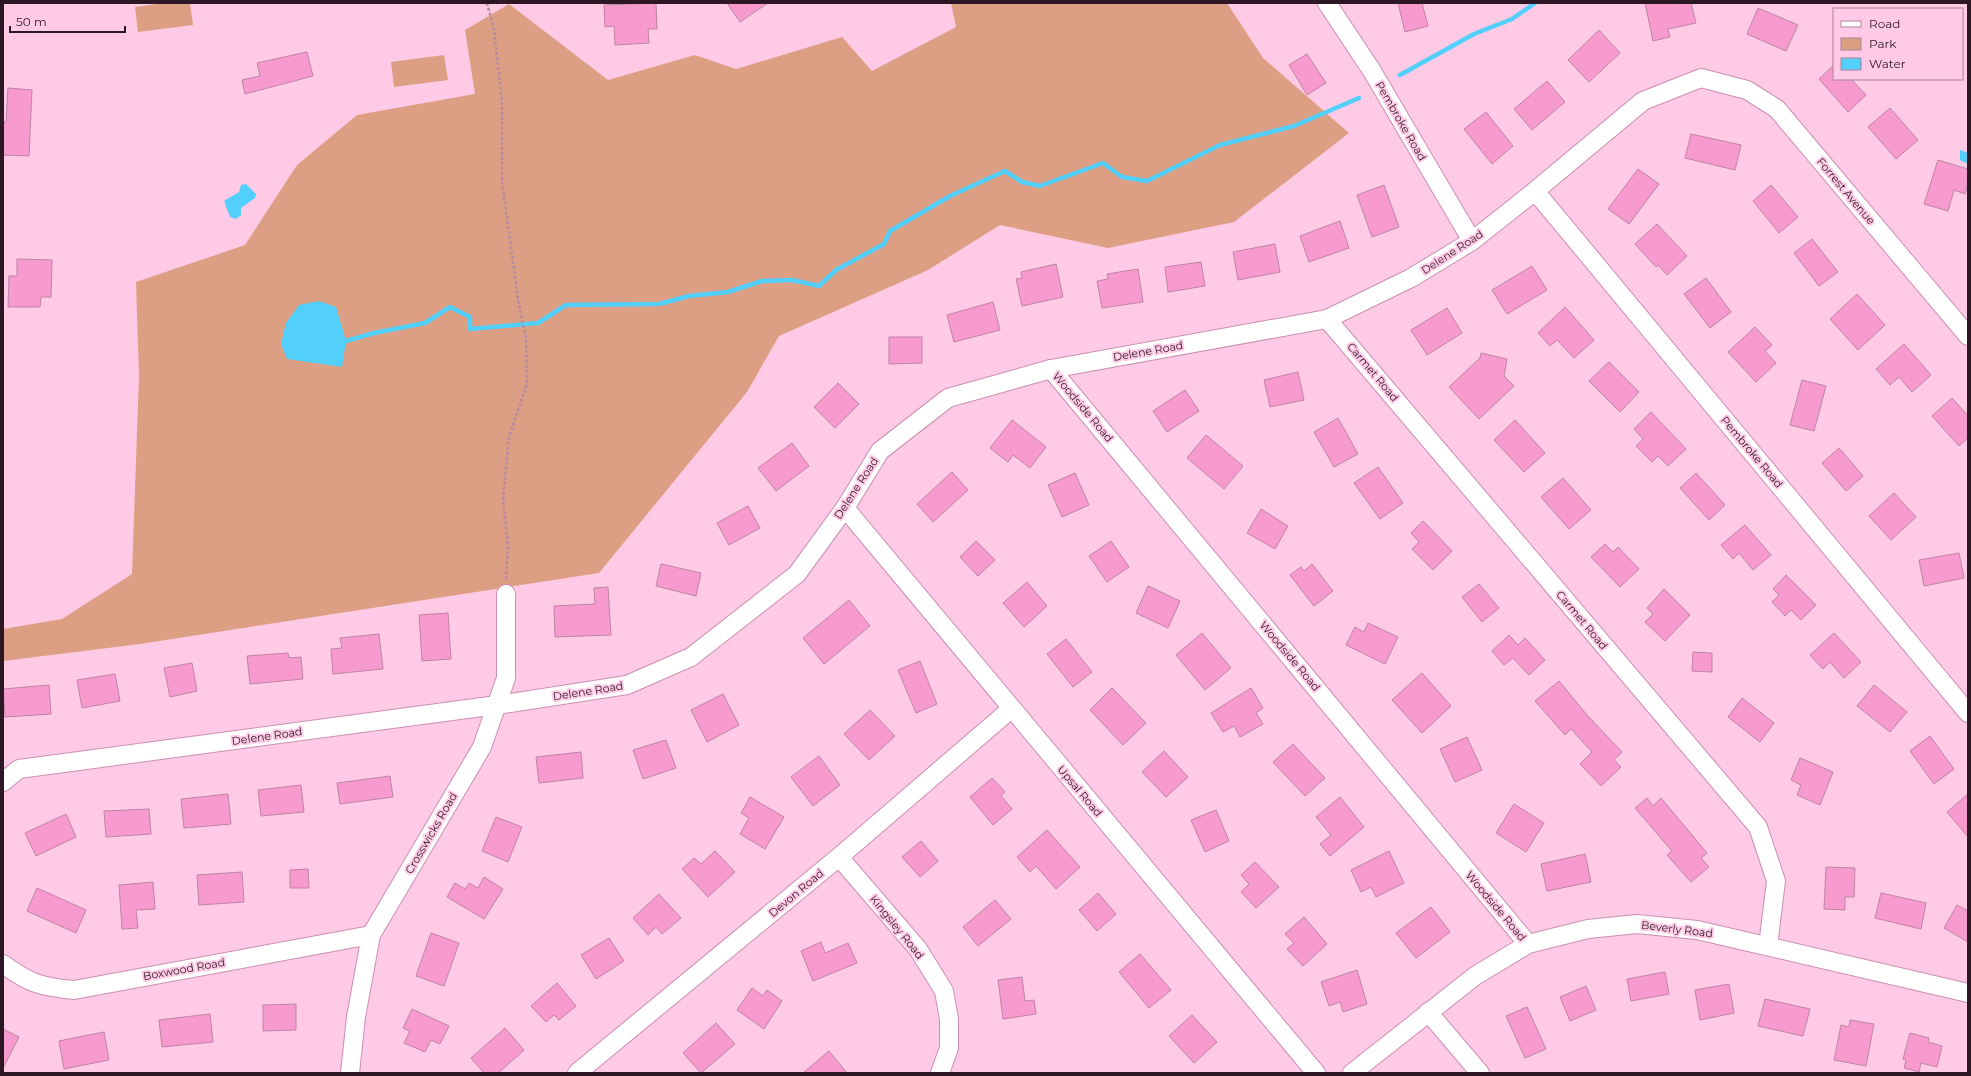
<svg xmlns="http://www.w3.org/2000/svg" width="1971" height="1076" viewBox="0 0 1971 1076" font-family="Montserrat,sans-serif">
<rect width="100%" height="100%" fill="#fecae5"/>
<g fill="#dd9f83">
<polygon points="164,3 190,3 193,25 138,32 135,7"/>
<polygon points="951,3 1227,3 1263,58 1349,133 1234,222 1108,248 1000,225 928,270 779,336 747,392 599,573 140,644 3,661 3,629 62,619 132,574 139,376 136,282 245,245 297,165 357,115 475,94 465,30 509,4 608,80 695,55 736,69 842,37 872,71 956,27"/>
<polygon points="444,55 448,80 394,87 391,62"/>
</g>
<g fill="#52cffb">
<polygon points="1960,150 1968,153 1968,164 1960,160"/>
<polygon points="246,184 256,194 255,198 241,208 241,215 236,219 230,217 224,201 239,192 241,185"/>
<polygon points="319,301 336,307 346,341 342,367 287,359 281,344 286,323 299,305"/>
</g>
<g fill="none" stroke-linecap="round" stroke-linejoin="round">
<g stroke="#52cffb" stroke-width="4.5">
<polyline points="1400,75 1474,34 1512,19 1535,3"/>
<polyline points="346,341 374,333 425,323 450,307 470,317 470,329 538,323 566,305 659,304 689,296 728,292 762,281 792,280 819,286 836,270 884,244 890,231 950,196 1005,171 1022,182 1040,186 1103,163 1122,177 1147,181 1220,145 1294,126 1359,98"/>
</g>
</g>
<g fill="#f79bcf" stroke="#bf83a4">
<polygon points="656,3 657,29 648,29 649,43 615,45 614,26 605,27 604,5"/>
<polygon points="727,3 768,3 740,22"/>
<polygon points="1398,3 1422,3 1428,26 1405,32"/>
<polygon points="1645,3 1691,3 1696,23 1668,29 1670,37 1653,41"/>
<polygon points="1758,8 1798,25 1786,51 1747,34"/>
<polygon points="1599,30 1620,53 1589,82 1568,60"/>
<polygon points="307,52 313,76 245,94 242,80 260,76 257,63"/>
<polygon points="1307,54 1326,83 1307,95 1289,65"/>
<polygon points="1834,65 1834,79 1851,79 1866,95 1848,112 1819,79"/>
<polygon points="1547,81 1565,102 1532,130 1514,109"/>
<polygon points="8,88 32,90 29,156 3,155 3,122 6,122"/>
<polygon points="1890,108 1918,140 1896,159 1868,127"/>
<polygon points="1486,112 1513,146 1492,164 1464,129"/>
<polygon points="1691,134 1741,145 1735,170 1685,158"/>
<polygon points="1938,160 1968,169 1968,184 1965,194 1954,190 1948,211 1924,204"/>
<polygon points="1638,169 1659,184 1629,224 1608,209"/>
<polygon points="1384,185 1399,227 1372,237 1357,195"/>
<polygon points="1771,185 1798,217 1779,233 1753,201"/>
<polygon points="1340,221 1349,248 1309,262 1300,236"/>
<polygon points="1657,224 1687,256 1667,275 1658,265 1656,267 1635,244"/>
<polygon points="1812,239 1838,272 1819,286 1794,253"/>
<polygon points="1275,244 1280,272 1238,280 1233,252"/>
<polygon points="17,259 52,260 51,297 41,297 40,307 8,307 9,276 17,276"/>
<polygon points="1201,262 1205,286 1168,292 1165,267"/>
<polygon points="1056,264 1063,297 1022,306 1016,279 1022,278 1021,272"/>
<polygon points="1532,266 1547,290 1507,314 1492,290"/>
<polygon points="1138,269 1143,302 1102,308 1097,281 1108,279 1107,274"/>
<polygon points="1706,278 1731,312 1710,328 1684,294"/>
<polygon points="1857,294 1885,325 1858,350 1830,319"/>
<polygon points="993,302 1000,330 954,342 947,315"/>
<polygon points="1565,307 1594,340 1574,358 1557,340 1550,346 1538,333"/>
<polygon points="1447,308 1462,333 1427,355 1411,330"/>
<polygon points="1755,327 1772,345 1765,351 1776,363 1756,382 1728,352"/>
<polygon points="889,337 922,337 922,363 889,364"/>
<polygon points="1904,344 1931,375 1912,392 1899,377 1890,385 1876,369"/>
<polygon points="1481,353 1507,359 1504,376 1514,386 1479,419 1449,387 1480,358"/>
<polygon points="1609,362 1639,392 1620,412 1589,381"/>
<polygon points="1298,372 1304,400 1270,407 1264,380"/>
<polygon points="1802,380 1826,386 1814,431 1790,425"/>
<polygon points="838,383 859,404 835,428 814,407"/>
<polygon points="1185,390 1199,411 1167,432 1153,411"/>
<polygon points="1952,398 1968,416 1968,438 1959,446 1932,416"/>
<polygon points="1651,412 1686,449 1668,466 1658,456 1652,462 1636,446 1643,439 1634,429"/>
<polygon points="1338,418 1358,454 1334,467 1314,432"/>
<polygon points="1012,420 1046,447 1030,468 1013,455 1008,462 990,448"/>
<polygon points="1515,420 1545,453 1524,472 1494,440"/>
<polygon points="1206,435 1243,466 1224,489 1187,458"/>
<polygon points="792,443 809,466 776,491 758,468"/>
<polygon points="1839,448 1863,476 1846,491 1822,463"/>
<polygon points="1378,467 1403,503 1380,519 1354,483"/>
<polygon points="952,472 968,490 933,522 917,504"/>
<polygon points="1075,473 1089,505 1062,517 1048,485"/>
<polygon points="1696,473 1725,505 1709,520 1680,488"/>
<polygon points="1563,478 1591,510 1569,529 1541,497"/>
<polygon points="1894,493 1916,517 1891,540 1869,516"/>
<polygon points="748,506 760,528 729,545 717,523"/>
<polygon points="1261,509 1288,526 1275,549 1247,533"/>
<polygon points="1423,521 1452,551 1433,570 1412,549 1419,542 1411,533"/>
<polygon points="1745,525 1771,555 1753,570 1739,553 1733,559 1721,545"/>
<polygon points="976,541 995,560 978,576 960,557"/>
<polygon points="1111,541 1129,567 1107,582 1089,556"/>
<polygon points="1605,544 1613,552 1618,547 1639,569 1620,587 1591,557"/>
<polygon points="1959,553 1964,578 1924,586 1919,560"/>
<polygon points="661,564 701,573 696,596 656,586"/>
<polygon points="1312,564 1333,591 1314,606 1290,575 1301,567 1304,571"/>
<polygon points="1786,575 1816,605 1801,620 1791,610 1785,616 1772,602 1779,595 1773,589"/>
<polygon points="1027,582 1047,606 1024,627 1003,603"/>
<polygon points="1479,584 1499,608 1482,622 1462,597"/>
<polygon points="1148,586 1180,601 1168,628 1136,613"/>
<polygon points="608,587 611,635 555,637 554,606 595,604 594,588"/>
<polygon points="1664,589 1690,615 1665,641 1645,622 1653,614 1647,608"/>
<polygon points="849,600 870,626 824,664 803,638"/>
<polygon points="448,613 451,659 422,661 419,615"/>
<polygon points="1368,623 1398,637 1385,664 1346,645 1355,627 1364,632"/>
<polygon points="1202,633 1231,668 1205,690 1176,655"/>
<polygon points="1834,633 1861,662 1844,678 1830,662 1823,669 1810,655"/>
<polygon points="379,634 383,669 333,674 331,649 342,648 340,638"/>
<polygon points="1509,635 1518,645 1525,638 1545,660 1529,675 1513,658 1504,665 1492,651"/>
<polygon points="1066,639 1092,672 1073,687 1047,654"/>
<polygon points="1693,652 1712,653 1712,672 1692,671"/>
<polygon points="288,653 289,658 301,657 303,679 250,684 247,656"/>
<polygon points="920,661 937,704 916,713 898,670"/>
<polygon points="192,663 197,691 170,697 164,668"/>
<polygon points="1422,673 1451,706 1422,733 1392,700"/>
<polygon points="115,674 120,701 82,708 77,680"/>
<polygon points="1559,681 1587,715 1622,752 1614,760 1621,767 1601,786 1580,764 1592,752 1571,729 1565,735 1535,701"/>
<polygon points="49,685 51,714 5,717 3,689"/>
<polygon points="1874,685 1907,712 1890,732 1857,706"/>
<polygon points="1112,688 1146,723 1123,745 1090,710"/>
<polygon points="1251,688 1263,708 1256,713 1263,724 1240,737 1234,726 1223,732 1211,713"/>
<polygon points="723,694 739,725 707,742 691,710"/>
<polygon points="1742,698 1774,723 1760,742 1728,717"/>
<polygon points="870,710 895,736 869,760 844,734"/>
<polygon points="1930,736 1954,769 1934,784 1910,751"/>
<polygon points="1467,737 1482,770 1455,782 1440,749"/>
<polygon points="666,740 676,768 643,779 633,750"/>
<polygon points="1293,744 1325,778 1305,796 1273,762"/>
<polygon points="1164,751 1188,777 1166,797 1142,772"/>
<polygon points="581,752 583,778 539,783 536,757"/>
<polygon points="819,756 840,785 813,806 791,777"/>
<polygon points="1800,758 1833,772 1820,805 1797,795 1801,785 1791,780"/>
<polygon points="390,776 393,797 340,804 337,783"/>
<polygon points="992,778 1005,792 1001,796 1012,809 993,825 970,797"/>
<polygon points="301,785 304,812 261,816 258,790"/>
<polygon points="228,794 231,824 184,828 181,799"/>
<polygon points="1968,794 1968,837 1947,812"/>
<polygon points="750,797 784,817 765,849 740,834 749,818 741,813"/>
<polygon points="1340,797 1364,827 1330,856 1320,844 1331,835 1316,817"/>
<polygon points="1647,798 1653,806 1661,798 1707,853 1701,858 1709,867 1691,882 1667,855 1672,851 1635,808"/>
<polygon points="1514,804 1544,823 1526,852 1496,833"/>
<polygon points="149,809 151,834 106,837 104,811"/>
<polygon points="1216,810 1229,841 1205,852 1191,820"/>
<polygon points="66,814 76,837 36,856 25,833"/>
<polygon points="496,817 522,827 508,862 482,851"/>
<polygon points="1047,830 1080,867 1056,889 1036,866 1030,872 1017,857"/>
<polygon points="921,841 938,861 920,877 902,857"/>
<polygon points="715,851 735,872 708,897 682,869 694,858 701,864"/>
<polygon points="1389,851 1404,883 1376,897 1371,887 1361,892 1351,870"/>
<polygon points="1585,854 1591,882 1547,891 1541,864"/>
<polygon points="1255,862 1279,887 1256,908 1241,892 1249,884 1241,875"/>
<polygon points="1826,867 1855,868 1854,897 1845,897 1845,910 1824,909"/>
<polygon points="308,869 309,888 290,888 290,870"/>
<polygon points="242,872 244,902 199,905 197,875"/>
<polygon points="484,877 503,889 484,919 447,897 455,883 465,889 469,883 478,888"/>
<polygon points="153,882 155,909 136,910 138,928 122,929 119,885"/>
<polygon points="37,888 86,910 76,933 27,911"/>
<polygon points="1098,893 1116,914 1097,931 1079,910"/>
<polygon points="1881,893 1926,903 1921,929 1875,918"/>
<polygon points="659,894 681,918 662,934 656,927 648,935 633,918"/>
<polygon points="995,900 1011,919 978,946 963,927"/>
<polygon points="1957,905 1968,911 1968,942 1944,928"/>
<polygon points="1431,907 1450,932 1416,958 1396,933"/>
<polygon points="1304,917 1327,944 1303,966 1287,949 1294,943 1285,934"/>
<polygon points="431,933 459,943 444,986 416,976"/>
<polygon points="609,938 624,961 596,979 581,955"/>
<polygon points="821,942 825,953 848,943 857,963 813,981 801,951"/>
<polygon points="1140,954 1171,990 1149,1008 1119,972"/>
<polygon points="1357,970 1367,1004 1343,1012 1340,1002 1329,1006 1321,982"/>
<polygon points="1665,972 1669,994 1631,1001 1627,979"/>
<polygon points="1022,977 1025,1001 1034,1000 1036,1014 1003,1019 998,980"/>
<polygon points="557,983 576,1006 559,1020 554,1015 546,1022 531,1006"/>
<polygon points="1729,984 1734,1013 1700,1020 1695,990"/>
<polygon points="1586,986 1596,1010 1570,1021 1560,997"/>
<polygon points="752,988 763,996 767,990 782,1001 764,1029 737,1010"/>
<polygon points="1765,999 1810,1009 1803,1036 1758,1026"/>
<polygon points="296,1004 296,1030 263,1031 263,1005"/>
<polygon points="1527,1007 1546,1049 1525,1058 1506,1016"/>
<polygon points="412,1009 449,1026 440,1044 431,1040 425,1052 404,1043 410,1031 403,1028"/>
<polygon points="210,1014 213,1042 162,1047 159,1020"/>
<polygon points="1192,1015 1217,1042 1194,1063 1169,1036"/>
<polygon points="1850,1020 1874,1024 1866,1066 1834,1060 1841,1025 1849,1027"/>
<polygon points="716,1023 735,1044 701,1073 683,1053"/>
<polygon points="505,1028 524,1050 498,1073 484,1073 471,1058"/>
<polygon points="3,1029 19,1037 3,1068"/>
<polygon points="104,1032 109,1060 64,1069 59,1041"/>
<polygon points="1910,1033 1929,1038 1928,1042 1942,1046 1937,1067 1921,1063 1919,1072 1904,1068 1906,1060 1903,1059"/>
<polygon points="829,1051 847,1073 803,1073"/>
</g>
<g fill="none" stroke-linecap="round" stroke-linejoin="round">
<defs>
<g id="minor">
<polyline points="1327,3 1372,71 1472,241"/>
<polyline points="1535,191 1968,713"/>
<polyline points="1327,319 1758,827 1776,881 1768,946"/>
<polyline points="1051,369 1528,944"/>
<polyline points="845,508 1316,1073"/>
<polyline points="3,782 19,769 497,705 627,685 691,657 797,574 845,508 880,451 948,398 1051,369 1327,319 1411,278 1472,241 1535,191 1643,101 1701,78 1747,90 1777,109 1968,336"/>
<polyline points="839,857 918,949 944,991 949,1019 949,1048 940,1073"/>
<path d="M3 964C30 984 42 987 74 990L371 935"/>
<polyline points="1428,1012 1480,1073"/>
<polyline points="350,1073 356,1017 371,935 482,747 506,678 506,594"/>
<polyline points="577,1073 839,857 1011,709"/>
<polyline points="1352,1073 1475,976 1528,944 1588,929 1637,924 1697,930 1968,993"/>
</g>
</defs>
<use href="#minor" stroke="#cc8fb0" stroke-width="20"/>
<polyline stroke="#b58ba1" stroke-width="2.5" stroke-dasharray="3 2" stroke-linecap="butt" points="487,3 494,30 502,101 502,181 518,299 526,339 527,384 509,437 503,500 508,544 506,579"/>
<use href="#minor" stroke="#fff" stroke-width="18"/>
</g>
<g text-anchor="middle" stroke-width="4" stroke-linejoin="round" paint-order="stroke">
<g font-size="11" fill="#2e1724" stroke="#fecae5">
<text transform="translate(1401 121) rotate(60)" y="4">Pembroke Road</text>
<text transform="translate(1846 191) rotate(50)" y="4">Forrest Avenue</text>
<text transform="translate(1452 252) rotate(-33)" y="4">Delene Road</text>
<text transform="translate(1148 351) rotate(-10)" y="4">Delene Road</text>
<text transform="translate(1373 372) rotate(50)" y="4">Carmet Road</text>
<text transform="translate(1083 407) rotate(50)" y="4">Woodside Road</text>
<text transform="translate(1752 452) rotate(50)" y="4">Pembroke Road</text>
<text transform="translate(856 488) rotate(-57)" y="4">Delene Road</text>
<text transform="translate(1582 620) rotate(50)" y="4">Carmet Road</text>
<text transform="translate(1290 656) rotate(50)" y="4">Woodside Road</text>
<text transform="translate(588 691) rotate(-9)" y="4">Delene Road</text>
<text transform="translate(267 736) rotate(-8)" y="4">Delene Road</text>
<text transform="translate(1080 791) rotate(50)" y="4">Upsal Road</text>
<text transform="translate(431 833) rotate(-60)" y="4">Crosswicks Road</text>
<text transform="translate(796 893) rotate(-40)" y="4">Devon Road</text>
<text transform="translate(1496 906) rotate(50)" y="4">Woodside Road</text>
<text transform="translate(897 927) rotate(51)" y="4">Kingsley Road</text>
<text transform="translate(1677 929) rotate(7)" y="4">Beverly Road</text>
<text transform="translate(184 969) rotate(-10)" y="4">Boxwood Road</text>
</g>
</g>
<rect width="1971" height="1076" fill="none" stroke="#2e1724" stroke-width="8"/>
<rect x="1833" y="8" width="130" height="72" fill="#fecae5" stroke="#ab8298"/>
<rect x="1841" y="21" width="20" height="6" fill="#ffffff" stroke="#ab8298"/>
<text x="1869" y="28" font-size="12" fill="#2e1724">Road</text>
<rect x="1841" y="38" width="20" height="12" fill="#dd9f83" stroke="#ab8298"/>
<text x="1869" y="48" font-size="12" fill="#2e1724">Park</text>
<rect x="1841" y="58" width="20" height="12" fill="#52cffb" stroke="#ab8298"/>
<text x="1869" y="68" font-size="12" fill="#2e1724">Water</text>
<path d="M10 26v6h115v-6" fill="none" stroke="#2e1724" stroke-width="2"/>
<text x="16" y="26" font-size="12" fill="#2e1724" stroke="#fecae5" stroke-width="3" paint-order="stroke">50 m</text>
</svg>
